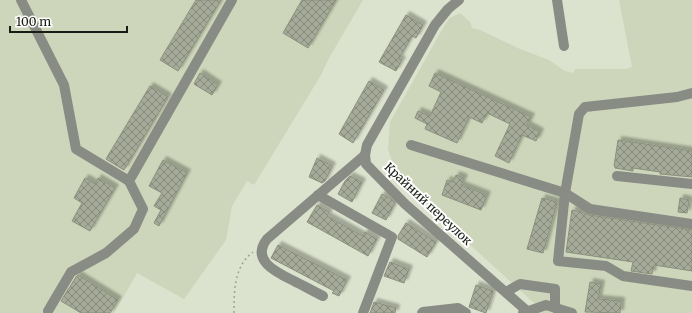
<svg xmlns="http://www.w3.org/2000/svg" width="692" height="313" viewBox="0 0 692 313" font-family="Merriweather,serif">
<defs>
<pattern id="building-cross-hatch" width="8" height="8" patternUnits="userSpaceOnUse"><rect width="8" height="8" fill="#a5ab98"/><path d="M0 0l8 8M0 8l8-8" fill="none" stroke="#868a7b"/></pattern>
<filter id="shadow"><feDropShadow dx="3.5" dy="-3.5" stdDeviation="1" flood-color="#0004"/></filter>
</defs>
<rect width="100%" height="100%" fill="#dbe2cd"/>
<g fill="#cdd6ba">
<polygon points="0,0 363,0 329,58 321,75 254,185 247,181 232,206 226,240 184,299 137,273 114,313 0,313"/>
<polygon points="619,0 692,0 692,313 534,313 535,304 398,179 388,149 390,122 446,23 450,18 460,13 470,22 472,28 480,30 520,49 549,60 565,71 574,73 575,69 626,69 632,67"/>
</g>
<g fill="url(#building-cross-hatch)" stroke="#8a907d" filter="url(#shadow)">
<polygon points="196,0 221,0 178,71 160,60"/>
<polygon points="302,0 336,0 308,48 283,33"/>
<polygon points="406,15 423,25 416,38 412,36 399,59 402,60 396,71 379,62"/>
<polygon points="200,73 218,85 212,95 194,84"/>
<polygon points="435,73 531,117 527,125 540,132 536,141 522,135 509,163 495,156 510,124 487,113 482,123 469,117 457,143 425,129 427,124 415,118 418,111 430,116 441,92 429,86"/>
<polygon points="369,81 384,90 353,143 339,134"/>
<polygon points="150,86 168,97 124,170 106,159"/>
<polygon points="618,140 692,151 692,177 660,174 660,172 633,168 633,171 615,168 615,166 614,166"/>
<polygon points="317,158 332,166 325,181 322,183 309,177"/>
<polygon points="163,160 187,173 159,226 154,223 161,210 154,206 162,193 149,186"/>
<polygon points="456,175 464,178 461,185 487,195 481,210 442,195 447,180 453,182"/>
<polygon points="350,176 362,182 352,202 338,194 345,181"/>
<polygon points="85,178 95,184 98,178 115,188 90,231 72,221 82,203 74,198"/>
<polygon points="382,194 391,199 395,203 386,220 372,213"/>
<polygon points="542,198 557,202 543,253 527,249"/>
<polygon points="680,198 689,200 687,213 678,212"/>
<polygon points="317,205 329,212 327,216 363,236 365,232 377,239 368,256 307,222"/>
<polygon points="572,210 582,212 589,215 692,230 692,271 654,265 652,274 631,271 633,262 566,252"/>
<polygon points="406,223 436,242 427,257 398,239 398,236"/>
<polygon points="278,245 347,280 339,296 332,293 334,291 271,258"/>
<polygon points="390,262 409,269 404,283 384,276"/>
<polygon points="78,275 118,300 110,313 81,313 61,301 76,277"/>
<polygon points="590,282 601,284 598,299 621,301 620,313 585,312"/>
<polygon points="476,285 493,291 486,313 469,307"/>
<polygon points="374,302 396,308 395,313 370,313"/>
</g>
<g fill="none" stroke-linecap="round" stroke-linejoin="round">
<path stroke="#9ea493" stroke-width="1.5" stroke-dasharray="2 3" stroke-linecap="butt" d="M234 313C234 291 234 266 253 252"/>
<g stroke="#898c84" stroke-width="10">
<polyline points="21,0 64,85 76,149 129,181"/>
<polyline points="459,0 448,9 435,25 367,145 365,155 366,164 405,204 527,311"/>
<polyline points="557,0 564,46"/>
<polyline points="411,145 565,193 579,114 585,107 677,97 692,93"/>
<polyline points="617,176 692,184"/>
<polyline points="318,195 392,237 363,313"/>
<polyline points="692,224 590,209 565,193 558,261 606,266 623,276 692,286"/>
<polyline points="506,292 520,284 555,289 555,308"/>
<path d="M323 296C313 291 304 286 294 281 278 273 250 261 267 239L365 155"/>
<polyline points="48,311 71,272 106,253 134,229 143,209 129,181 232,0"/>
<polyline points="422,313 423,312 458,308 466,313"/>
<polyline points="523,313 546,305 572,313"/>
</g>
</g>
<g text-anchor="middle" stroke-width="4" stroke-linejoin="round" paint-order="stroke">
<g font-size="12" fill="#191c14" stroke="#fff">
<text transform="translate(428 204) rotate(43)" y="4">Крайний переулок</text>
</g>
</g>
<path d="M10 26v6h117v-6" fill="none" stroke="#191c14" stroke-width="2"/>
<text x="16" y="26" font-size="12" fill="#191c14" stroke="#ffffff" stroke-width="3" paint-order="stroke">100 m</text>
</svg>
